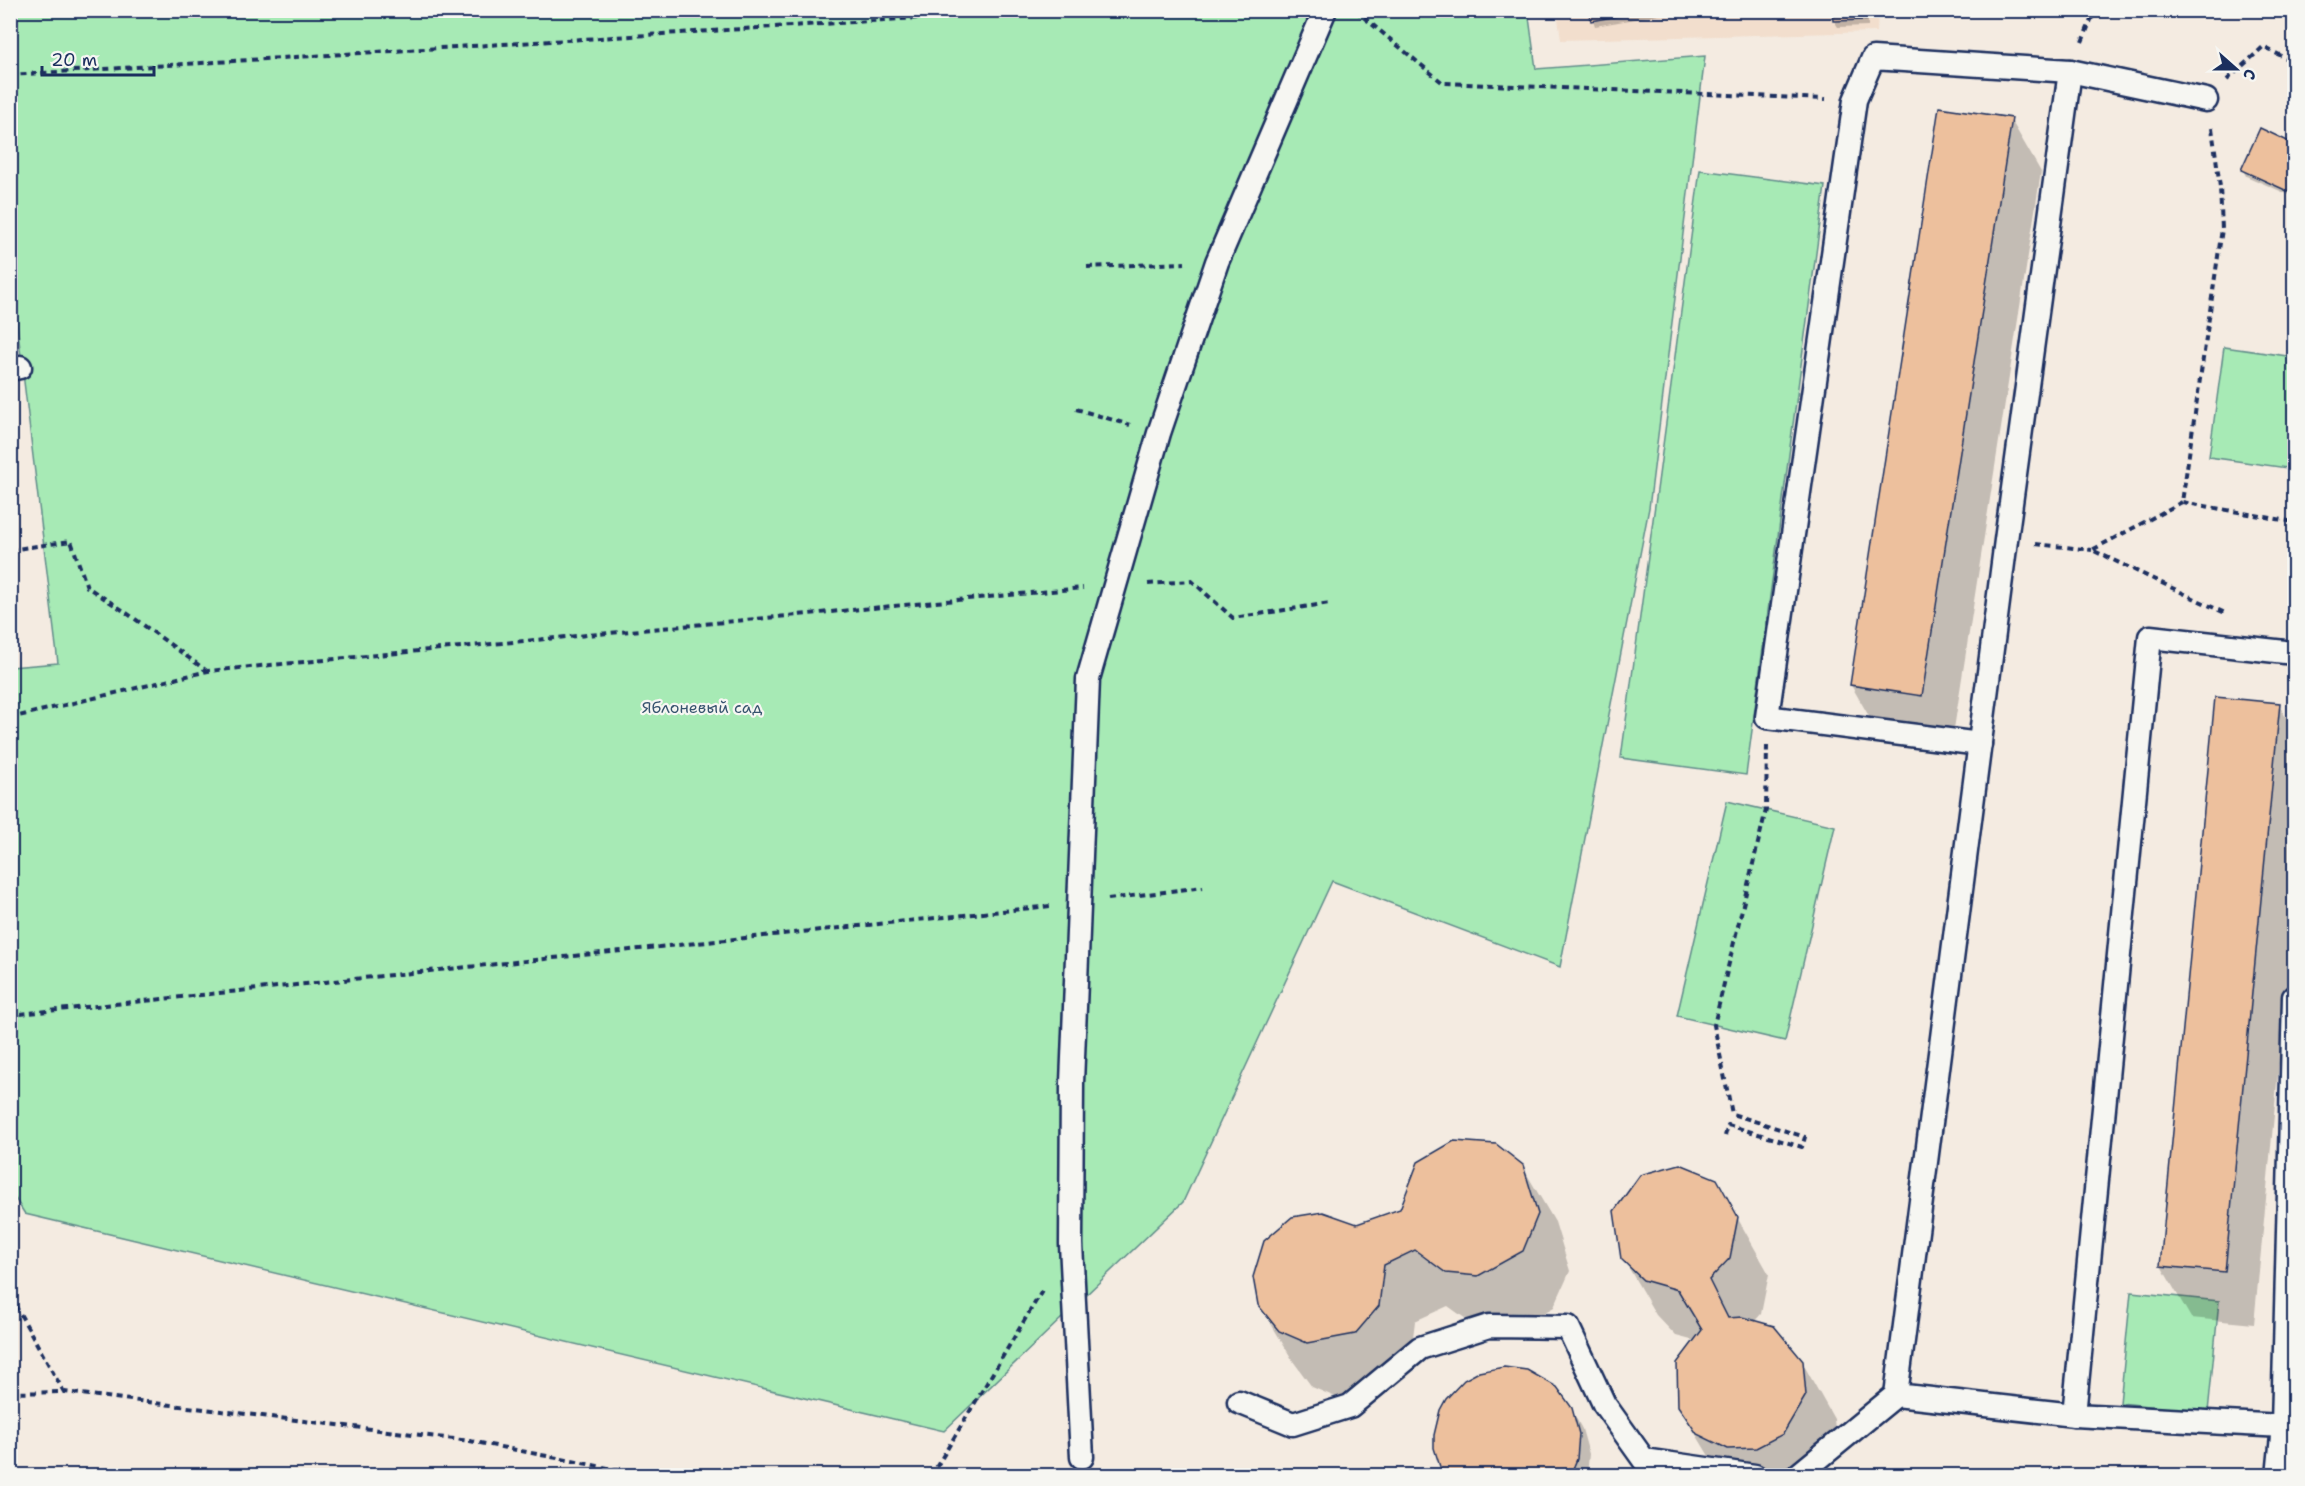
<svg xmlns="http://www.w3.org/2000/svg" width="2305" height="1486" viewBox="0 0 2305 1486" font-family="'Shantell Sans',sans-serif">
<rect width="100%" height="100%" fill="#f4ebe1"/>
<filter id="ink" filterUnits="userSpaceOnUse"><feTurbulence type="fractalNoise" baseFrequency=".0167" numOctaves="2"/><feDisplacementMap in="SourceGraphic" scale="12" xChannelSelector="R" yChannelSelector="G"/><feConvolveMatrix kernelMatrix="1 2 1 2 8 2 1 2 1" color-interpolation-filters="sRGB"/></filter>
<g filter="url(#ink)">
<polygon fill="#f2decd" points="1557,11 1878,11 1877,32 1561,40"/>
<g fill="#a7eab5" stroke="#618c8a" stroke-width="1.5">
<polygon points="1528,10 1536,69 1705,56 1649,508 1560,967 1332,881 1183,1202 944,1431 25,1214 11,1192 11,667 58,663 11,274 11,11"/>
<polygon points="1700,170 1825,186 1746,775 1621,758"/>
<polygon points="2224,347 2294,357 2294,469 2209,457"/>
<polygon points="1727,801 1835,826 1785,1041 1677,1016"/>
<polygon points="2131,1292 2219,1301 2208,1412 2120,1403"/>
</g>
<g fill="#0003">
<polygon points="1590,10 1688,10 1595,26"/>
<polygon points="1834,10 1868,10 1868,26 1838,27 1834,21"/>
<polygon points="2011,120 2041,172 1951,748 1881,737 1851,685"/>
<polygon points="2260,130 2294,146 2294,197 2246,176 2243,170"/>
<polygon points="2279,705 2294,732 2294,906 2254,1324 2191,1318 2161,1266"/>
<polygon points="1522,1166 1555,1222 1570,1271 1554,1307 1510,1332 1480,1329 1448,1306 1415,1321 1410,1362 1340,1399 1312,1387 1293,1361 1260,1305 1357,1225"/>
<polygon points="1716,1180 1769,1274 1761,1314 1754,1322 1802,1362 1834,1419 1837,1451 1823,1476 1721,1476 1679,1406 1695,1341 1676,1336 1656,1315 1623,1258"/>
<polygon points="1571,1409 1582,1429 1589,1454 1587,1476 1445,1476"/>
</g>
<g fill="#edc09d" stroke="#1b2f5e" stroke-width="1.5">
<polygon points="1589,10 1652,10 1591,21"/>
<polygon points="1832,10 1866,10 1866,20 1833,21"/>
<polygon points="1939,107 2012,118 1922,696 1850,685"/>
<polygon points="2260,128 2294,144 2294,194 2241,170"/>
<polygon points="2215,697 2280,703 2225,1272 2160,1266"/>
<polygon points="1454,1141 1496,1144 1523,1165 1538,1214 1523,1251 1478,1276 1446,1273 1415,1250 1384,1265 1379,1306 1355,1334 1307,1343 1279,1331 1258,1305 1253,1277 1264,1241 1292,1217 1323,1212 1357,1224 1400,1209 1418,1162"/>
<polygon points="1680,1164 1717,1179 1738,1217 1730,1258 1709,1280 1728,1318 1742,1317 1774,1326 1803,1361 1806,1395 1783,1434 1756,1448 1728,1449 1697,1434 1678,1406 1677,1363 1702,1330 1678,1290 1643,1280 1621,1259 1614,1211 1640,1175"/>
<polygon points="1504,1367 1527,1370 1557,1387 1572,1408 1579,1434 1577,1459 1570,1476 1444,1476 1442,1473 1434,1448 1434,1435 1440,1410 1446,1399 1464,1380 1479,1372"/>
</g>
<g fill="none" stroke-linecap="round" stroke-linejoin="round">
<defs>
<g id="lane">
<polyline points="2070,71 2006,540 1896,1395 2074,1415"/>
<polyline points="10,369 20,367"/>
<polyline points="1980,744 1767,717 1855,100 1873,58 2070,71 2206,100"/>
<polyline points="1239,1402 1293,1424 1350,1406 1420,1348 1489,1326 1568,1327 1604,1404 1644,1460 1755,1476"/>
<polyline points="2283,1426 2074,1415 2150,637 2294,653"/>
<polyline points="1082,1457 1071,1244 1072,1083 1088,679 1159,433 1217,262 1325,10"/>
<polyline points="1797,1476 1896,1395"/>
<polyline points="2278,1476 2283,1426 2294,997"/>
</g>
</defs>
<use href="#lane" stroke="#1b2f5e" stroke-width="27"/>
<g stroke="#1b2f5e" stroke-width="4" stroke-dasharray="6 4.5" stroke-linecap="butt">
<polyline points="1356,11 1443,83 1826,99"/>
<polyline points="2082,42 2095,10"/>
<polyline points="10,75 1045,10"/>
<polyline points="2227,80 2263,47 2294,62"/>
<polyline points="2212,128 2220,187 2222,229 2182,502 2294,522"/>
<polyline points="1087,267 1185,263"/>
<polyline points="1076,409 1130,425"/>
<polyline points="2182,502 2092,550 2225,613"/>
<polyline points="2036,544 2092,550"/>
<polyline points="10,550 71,541 87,587 124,611 207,671"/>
<polyline points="1148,584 1192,581 1233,618 1330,603"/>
<polyline points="10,718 208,671 1083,588"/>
<polyline points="1108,899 1203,887"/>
<polyline points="10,1015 1050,906"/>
<polyline points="1725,1136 1728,1125 1802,1147 1805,1137 1732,1114 1714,1025 1766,810 1767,746"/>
<polyline points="10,1296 64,1392"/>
<polyline points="10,1393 64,1392 470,1441 649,1476"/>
<polyline points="931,1476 1042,1291"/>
</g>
<use href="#lane" stroke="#f6f6f2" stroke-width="22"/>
</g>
</g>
<g text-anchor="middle" stroke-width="4.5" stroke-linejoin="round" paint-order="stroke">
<g font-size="16" fill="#37546f" stroke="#f6f6f2">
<text x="702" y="713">Яблоневый сад</text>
</g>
</g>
<rect width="2305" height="1486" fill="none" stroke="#f6f6f2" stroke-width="36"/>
<rect x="18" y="18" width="2269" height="1450" fill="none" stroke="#1b2f5e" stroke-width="2" filter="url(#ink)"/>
<g transform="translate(2236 69) rotate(111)" stroke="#f6f6f2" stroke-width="4.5" paint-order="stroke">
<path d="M0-4.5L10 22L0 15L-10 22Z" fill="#1b2f5e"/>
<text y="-9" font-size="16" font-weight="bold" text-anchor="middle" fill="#1b2f5e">С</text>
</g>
<path d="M42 66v9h112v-9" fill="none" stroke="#1b2f5e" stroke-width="3"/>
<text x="51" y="66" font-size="18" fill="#1b2f5e" stroke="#f6f6f2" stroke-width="4.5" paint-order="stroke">20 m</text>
</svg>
